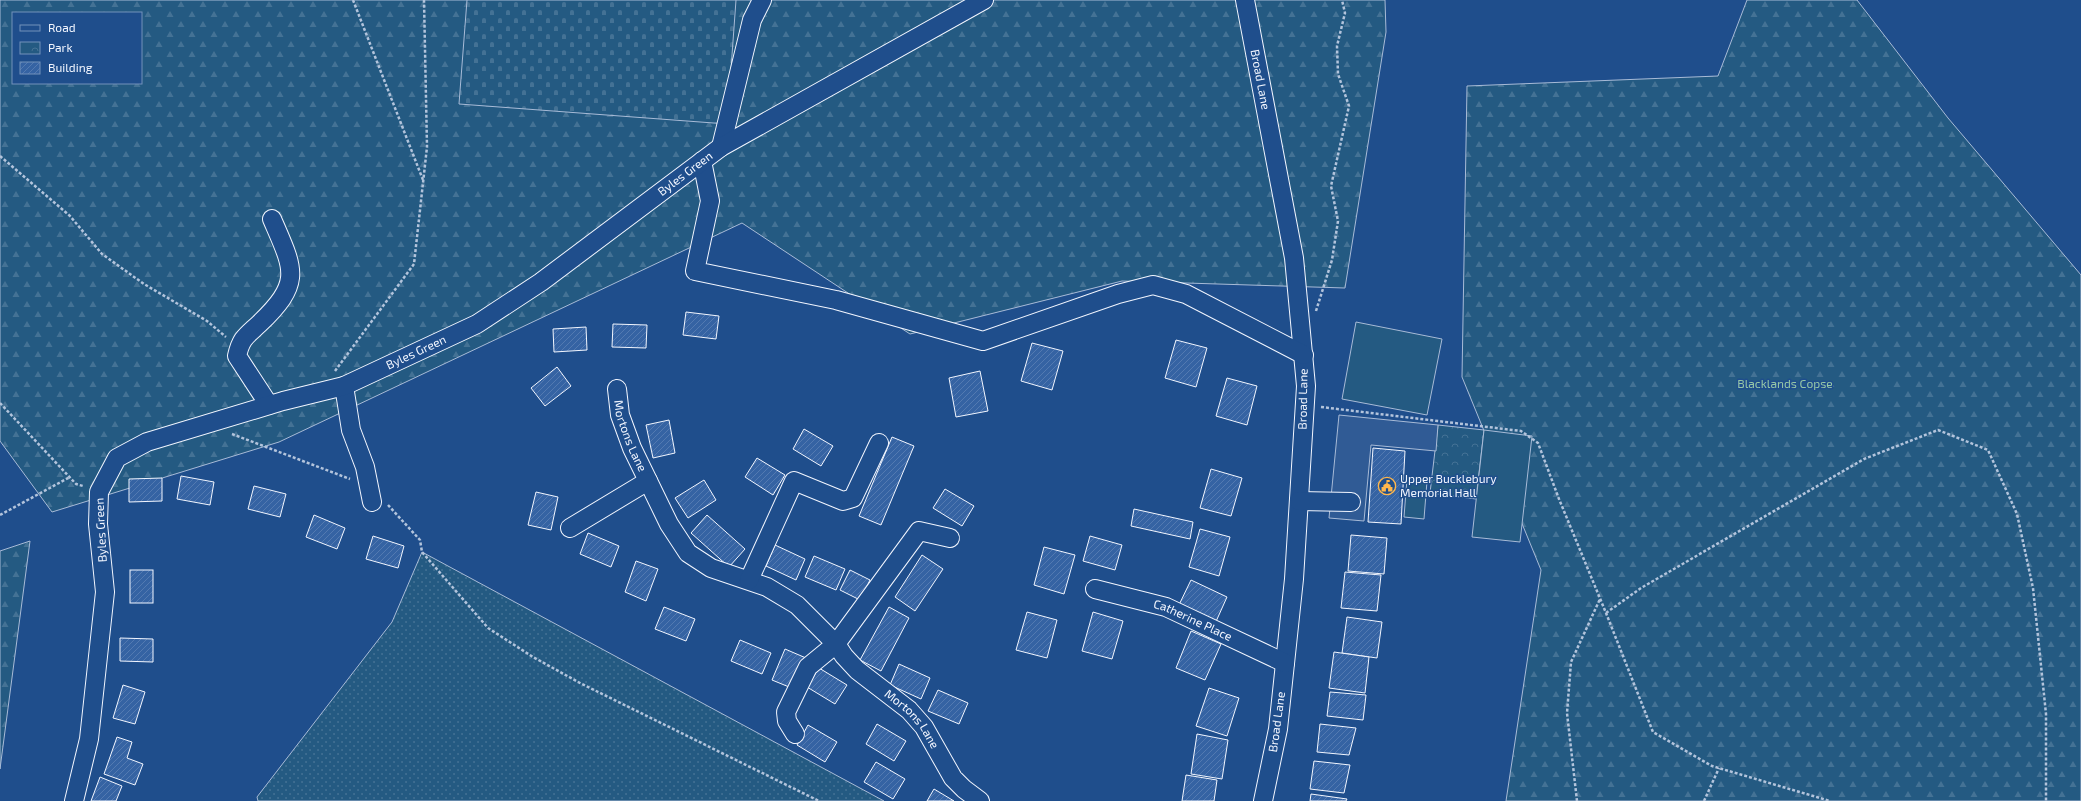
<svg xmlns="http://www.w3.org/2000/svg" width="2081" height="801" viewBox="0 0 2081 801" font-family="'Exo 2',sans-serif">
<defs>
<pattern id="grass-dots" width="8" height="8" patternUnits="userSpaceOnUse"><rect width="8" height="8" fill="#245a82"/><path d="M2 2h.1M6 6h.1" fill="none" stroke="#447295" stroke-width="1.8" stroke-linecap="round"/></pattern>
<pattern id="forest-firs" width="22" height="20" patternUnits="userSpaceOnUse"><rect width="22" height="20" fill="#245a82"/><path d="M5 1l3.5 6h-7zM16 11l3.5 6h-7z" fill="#447295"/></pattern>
<pattern id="cemetery-stones" width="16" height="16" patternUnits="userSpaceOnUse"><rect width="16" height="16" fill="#245a82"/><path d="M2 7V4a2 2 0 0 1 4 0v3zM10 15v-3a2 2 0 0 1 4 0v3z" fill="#447295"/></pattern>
<pattern id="park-crowns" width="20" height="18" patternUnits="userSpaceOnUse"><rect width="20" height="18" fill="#245a82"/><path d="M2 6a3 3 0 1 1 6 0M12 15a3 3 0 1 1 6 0" fill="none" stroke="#447295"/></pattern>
<pattern id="building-hatch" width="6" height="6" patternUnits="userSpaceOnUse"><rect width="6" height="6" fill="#3563a3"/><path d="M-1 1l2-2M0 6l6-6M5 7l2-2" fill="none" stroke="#537ab1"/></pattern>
</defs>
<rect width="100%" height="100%" fill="#1f4e8c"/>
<polygon fill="url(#grass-dots)" stroke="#a8bbd7" points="422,552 884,801 258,801 257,797 392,622"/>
<g fill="url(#forest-firs)" stroke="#a8bbd7" fill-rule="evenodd">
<path d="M0 0H1385L1386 32 1345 288 1122 281 910 334 742 223 279 442 52 512 0 441ZM13 13H141V83H13Z"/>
<polygon points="1747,0 1857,0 1948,118 2081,275 2081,801 1506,801 1541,570 1462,377 1467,86 1718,76"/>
<polygon points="30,541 0,769 0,551"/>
</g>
<polygon fill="url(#cemetery-stones)" stroke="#a8bbd7" points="467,0 736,0 727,124 459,104"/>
<polygon fill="url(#park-crowns)" stroke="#a8bbd7" points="1438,425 1484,430 1476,499 1430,493"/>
<g fill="#245a82" stroke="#a8bbd7">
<polygon points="1356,322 1442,339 1427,415 1342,399"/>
<polygon points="1484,430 1532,436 1520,542 1472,537"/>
<polygon points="1407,479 1427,481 1424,519 1404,517"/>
</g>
<polygon fill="#305b95" stroke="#a8bbd7" points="1339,415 1438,425 1436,451 1371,445 1364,521 1329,518"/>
<g fill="url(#building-hatch)" stroke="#f2f6ff">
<polygon points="686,312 719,316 716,339 683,335"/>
<polygon points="613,324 647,325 646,348 612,347"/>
<polygon points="586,327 587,350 554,352 553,329"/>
<polygon points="1176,340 1207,348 1196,387 1165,378"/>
<polygon points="1032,343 1063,351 1052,390 1021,381"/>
<polygon points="557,367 571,386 545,406 531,388"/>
<polygon points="980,371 988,411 956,417 949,378"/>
<polygon points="1227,378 1257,386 1247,425 1216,416"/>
<polygon points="669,420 675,453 653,458 646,425"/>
<polygon points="804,429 833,446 821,466 793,449"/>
<polygon points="892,437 914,446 881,525 859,516"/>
<polygon points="1373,448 1405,451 1401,524 1368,522"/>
<polygon points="757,458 785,475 773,495 745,477"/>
<polygon points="1211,469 1242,478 1231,516 1200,508"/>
<polygon points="181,476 214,482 210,505 177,499"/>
<polygon points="162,478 162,501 129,502 129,479"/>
<polygon points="704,480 716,500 688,518 675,498"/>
<polygon points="254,486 286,494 280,517 248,509"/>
<polygon points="945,489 974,506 962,526 933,508"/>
<polygon points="536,492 558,497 551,530 528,525"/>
<polygon points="1134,509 1193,522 1190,539 1131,526"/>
<polygon points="314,515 345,528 337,549 306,537"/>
<polygon points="707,515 745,549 729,567 691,533"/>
<polygon points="1200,529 1230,537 1219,576 1189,567"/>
<polygon points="588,533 619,546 611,567 580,554"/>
<polygon points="1351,535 1387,538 1384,574 1348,571"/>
<polygon points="373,536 404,546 398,568 366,559"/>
<polygon points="1090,536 1122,545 1115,570 1083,561"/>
<polygon points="775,545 805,559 796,580 766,566"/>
<polygon points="1044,547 1075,555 1064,594 1034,585"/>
<polygon points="922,555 943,569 915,611 895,597"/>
<polygon points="814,556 845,569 836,590 805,577"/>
<polygon points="636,561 658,569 646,601 625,592"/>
<rect x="130" y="570" width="23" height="33"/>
<polygon points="850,570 870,580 860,600 840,590"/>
<polygon points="1345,572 1381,575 1377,611 1341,608"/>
<polygon points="1191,580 1227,597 1214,626 1177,609"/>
<polygon points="664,607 695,619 686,641 655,629"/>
<polygon points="889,607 909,618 881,671 860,660"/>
<polygon points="1027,612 1057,620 1047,658 1016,650"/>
<polygon points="1093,612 1123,621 1112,659 1082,651"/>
<polygon points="1347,617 1382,622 1377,658 1342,653"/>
<polygon points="1191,631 1221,644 1205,680 1176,668"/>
<polygon points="120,638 153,639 153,662 120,661"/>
<polygon points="740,640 771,653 762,674 731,661"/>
<polygon points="785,649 806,658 794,689 772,680"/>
<polygon points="1334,652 1369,657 1365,693 1329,688"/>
<polygon points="899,664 930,678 921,699 890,685"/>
<polygon points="819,668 847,685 835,704 807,687"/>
<polygon points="123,685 145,692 135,724 113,718"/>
<polygon points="1209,688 1239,698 1227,736 1196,726"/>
<polygon points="938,690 968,703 959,724 928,711"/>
<polygon points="1330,692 1366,695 1363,720 1327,716"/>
<polygon points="877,724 906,741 894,761 866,744"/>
<polygon points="1320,724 1356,728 1349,755 1317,752"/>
<polygon points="808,725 837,742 825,762 797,745"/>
<polygon points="1197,734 1228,740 1222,779 1191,774"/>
<polygon points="117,737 132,742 127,758 143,764 135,785 104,774"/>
<polygon points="1314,761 1350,765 1344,793 1310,789"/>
<polygon points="876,762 905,779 893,799 864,782"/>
<polygon points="1186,775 1217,780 1214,801 1182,801"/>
<polygon points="100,777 122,786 116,801 91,801"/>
<polygon points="934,789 954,801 927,801"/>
<polygon points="1311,794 1347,799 1346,801 1310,801"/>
</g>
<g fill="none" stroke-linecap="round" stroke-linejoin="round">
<defs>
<g id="minor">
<path id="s1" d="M1245 0 1294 258 1306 386 1294 579 1278 729 1263 801"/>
<polyline points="721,147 752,20 762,0"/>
<polyline points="702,161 710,201 695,271 836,300 983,341 1118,294 1153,285 1186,294 1304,355"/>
<polyline points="344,386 351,430 365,467 372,502"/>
<path id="s2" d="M617 389 620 415 632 448 669 524 688 553 711 568 767 587 797 605 836 644 844 656 857 670 909 710 924 727 953 778 964 789 980 801"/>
<path d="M269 405 237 356C241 338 246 336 259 324 303 282 294 270 272 219"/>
<polyline points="1299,501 1351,502"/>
<polyline points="570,528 648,481"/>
<polyline points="749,580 794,481 843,501 853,498 879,443"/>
<path id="s3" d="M1095 589 1166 607 1285 663"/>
<polyline points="795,734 787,721 786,712 808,667 836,644 919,531 950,538"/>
<path id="s4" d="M74 801 89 739 105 592 98 524 99 492 117 458 147 442 283 401 344 386 477 324 541 282 721 147 984 0"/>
</g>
</defs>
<use href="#minor" stroke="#f2f6ff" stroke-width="20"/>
<g stroke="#b3c4dc" stroke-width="2.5" stroke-dasharray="3 2" stroke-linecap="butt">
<polyline points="353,0 423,180"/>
<polyline points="0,156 70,216 102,254 144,284 207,321 226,337"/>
<polyline points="1316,311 1332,260 1338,221 1331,186 1349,106 1338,74 1337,46 1345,13 1342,0"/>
<polyline points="335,371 414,264 427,147 424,0"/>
<polyline points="0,403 76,484 83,486"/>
<polyline points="1321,407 1521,431 1538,443 1559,499 1606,613 1653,732 1712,766 1830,801"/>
<polyline points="232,434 350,479"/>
<polyline points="388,505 420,540 422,552 488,628 533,657 580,683 819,801"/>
<polyline points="0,515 70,477"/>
<polyline points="1606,613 1641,588 1864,459 1938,430 1988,450 2017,514 2033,588 2046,714 2046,801"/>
<polyline points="1577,801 1567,713 1571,662 1600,599"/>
<polyline points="1704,801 1719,768"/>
</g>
<use href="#minor" stroke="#1f4e8c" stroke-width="18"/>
</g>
<defs>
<symbol id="civic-ring" viewBox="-11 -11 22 22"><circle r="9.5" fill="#1f4e8c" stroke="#ffb74d" stroke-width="1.5"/><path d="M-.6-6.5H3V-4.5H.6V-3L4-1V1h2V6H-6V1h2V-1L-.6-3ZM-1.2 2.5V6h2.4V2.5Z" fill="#ffb74d"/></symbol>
</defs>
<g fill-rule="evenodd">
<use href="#civic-ring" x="1377" y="476" width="20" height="20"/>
</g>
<g text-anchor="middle" stroke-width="3" stroke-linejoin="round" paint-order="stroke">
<g font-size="12" fill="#f2f6ff" stroke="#1f4e8c">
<text dy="4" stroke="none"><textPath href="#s1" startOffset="81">Broad Lane</textPath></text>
<text dy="4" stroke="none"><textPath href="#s4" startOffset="993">Byles Green</textPath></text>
<text dy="4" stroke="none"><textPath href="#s4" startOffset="669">Byles Green</textPath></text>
<text transform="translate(1303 399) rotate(-89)" y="4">Broad Lane</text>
<text dy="4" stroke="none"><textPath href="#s2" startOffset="49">Mortons Lane</textPath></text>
<text transform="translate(101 530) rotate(-93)" y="4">Byles Green</text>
<text dy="4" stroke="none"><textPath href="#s3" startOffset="103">Catherine Place</textPath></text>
<text dy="4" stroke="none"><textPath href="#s2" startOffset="465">Mortons Lane</textPath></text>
<text transform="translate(1277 722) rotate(-82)" y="4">Broad Lane</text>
</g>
<g font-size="12" fill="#97c8a6" stroke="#1f4e8c">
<text x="1785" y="388">Blacklands Copse</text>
</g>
<g font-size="12" fill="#f2f6ff" stroke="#1f4e8c" text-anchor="start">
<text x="1400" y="483">Upper Bucklebury<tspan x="1400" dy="14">Memorial Hall</tspan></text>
</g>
</g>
<rect x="12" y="12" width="130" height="72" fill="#1f4e8c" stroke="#7391ba"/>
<rect x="20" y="25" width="20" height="6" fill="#1f4e8c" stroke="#7391ba"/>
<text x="48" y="32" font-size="12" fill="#f2f6ff">Road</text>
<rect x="20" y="42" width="20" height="12" fill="url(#park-crowns)" stroke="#7391ba"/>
<text x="48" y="52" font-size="12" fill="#f2f6ff">Park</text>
<rect x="20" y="62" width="20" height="12" fill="url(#building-hatch)" stroke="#7391ba"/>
<text x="48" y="72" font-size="12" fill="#f2f6ff">Building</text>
</svg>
